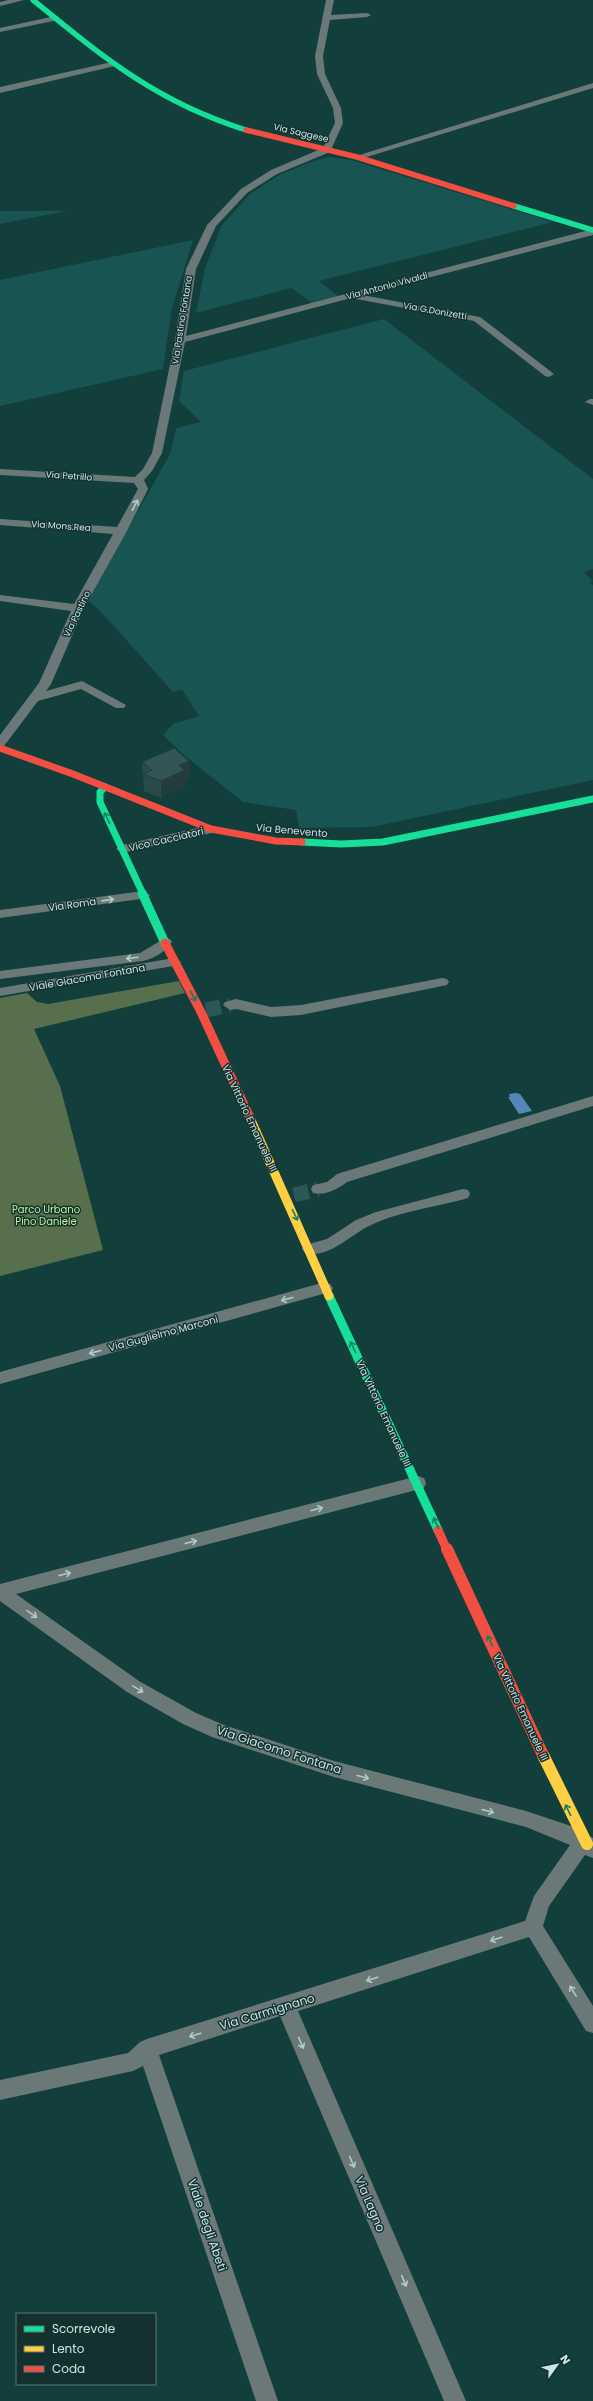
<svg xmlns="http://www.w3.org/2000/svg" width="593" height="2401" viewBox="0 0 593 2401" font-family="Poppins,sans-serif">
<rect width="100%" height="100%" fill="#123e3c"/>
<g fill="#185452">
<polygon points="328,157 351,160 553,222 319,281 338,296 312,303 291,288 196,313 205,268 222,225 250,194 279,175 308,163"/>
<polygon points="0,211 67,211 0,224"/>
<polygon points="193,240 172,308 163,369 0,406 0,280"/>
<polygon points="384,319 593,479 593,569 584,572 593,581 590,583 593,585 593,780 372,827 299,828 296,810 243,802 185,756 163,735 173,724 199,716 182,690 173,692 112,624 93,604 88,601 170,454 176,428 201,422 179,401 184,371"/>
</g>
<polygon fill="#576f4c" points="179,981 185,993 34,1029 60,1086 103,1250 0,1276 0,998 27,993 37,1002 48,1004"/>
<polygon fill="#5486b7" points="516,1093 520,1094 532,1111 519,1114 508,1097 510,1097 509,1094"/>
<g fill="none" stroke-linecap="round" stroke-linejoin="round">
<g stroke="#2d5755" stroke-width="15" stroke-dasharray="15 8" stroke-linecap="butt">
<polyline points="206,1010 230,1005"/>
<polyline points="294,1195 318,1189"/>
</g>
<g fill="#6a7978" fill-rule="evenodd">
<polygon points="8,0 24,0 0,6 0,2"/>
<polygon points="326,0 334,0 331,15 367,13 371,15 367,17 330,20 323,56 325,74 341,108 343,123 330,152 277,174 247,193 216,226 196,269 186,336 593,229 593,235 362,295 480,317 554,374 549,377 545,376 474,321 351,298 185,342 162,453 152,471 144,480 148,489 127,531 84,608 51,684 46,691 82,681 126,705 124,708 116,708 81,689 38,701 4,746 0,747 0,735 39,683 71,611 0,601 0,595 74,604 113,534 0,525 0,519 117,527 138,489 134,483 0,475 0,469 135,477 143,469 152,453 175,340 186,269 207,225 241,189 271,170 323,148 335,123 333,108 317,74 315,56"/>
<polygon points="55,16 58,16 58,20 0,32 0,28"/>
<polygon points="112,62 115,62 115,66 0,93 0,87"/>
<polygon points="593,83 593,88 360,159 353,157"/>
<polygon points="590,399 593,399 593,405 585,402"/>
<polygon points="211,825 217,829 216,832 122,853 116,849 122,845"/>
<polygon points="143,891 150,895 148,898 0,918 0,910"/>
<path d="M165 938 170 939 172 942C165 952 155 958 143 961L0 979V971L140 953Z"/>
<polygon points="174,958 181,962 179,965 0,996 0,988"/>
<polygon points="442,978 447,979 449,982 447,985 301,1015 271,1017 236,1009 230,1010 223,1005 225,1002 236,999 271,1007 301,1005"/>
<path d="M593 1096V1106L347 1182C338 1189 325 1196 313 1193L311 1189 313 1185 327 1182 337 1174Z"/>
<path d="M463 1189 468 1190 470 1194 468 1198C437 1207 394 1212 365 1228 348 1238 326 1259 305 1253L302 1249 305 1245 327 1239 356 1220 376 1212Z"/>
<polygon points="325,1282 330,1284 333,1288 330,1292 0,1384 0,1372"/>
<polygon points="418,1476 424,1478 426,1483 424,1488 16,1594 139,1681 196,1713 224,1725 334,1761 526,1811 571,1826 593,1838 593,1858 585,1855 549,1906 543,1926 593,2006 593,2033 586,2031 529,1937 298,2011 466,2401 444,2401 280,2016 159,2055 278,2401 256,2401 143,2066 133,2071 0,2100 0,2080 128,2053 140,2042 147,2039 525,1921 534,1896 570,1845 526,1827 334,1777 212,1737 183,1724 127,1692 0,1601 0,1584"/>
</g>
<g stroke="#16e098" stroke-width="5.5">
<path d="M33 0C104 58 157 102 246 130"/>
<polyline points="514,206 593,230"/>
</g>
<g stroke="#16e098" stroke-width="7">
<polyline points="105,787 100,792 100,802 143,894"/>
<polyline points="302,842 341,844 383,842 593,799"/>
</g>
<g stroke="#16e098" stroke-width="9">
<polyline points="142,893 165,943"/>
<polyline points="329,1296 438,1530"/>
</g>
<polyline stroke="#ffcf43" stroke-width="9" points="251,1120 329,1296"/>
<polyline stroke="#ffcf43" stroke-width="12" points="543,1755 587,1844"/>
<polyline stroke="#f24e42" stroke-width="5.5" points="246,130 357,157 514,206"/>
<polyline stroke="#f24e42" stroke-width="7" points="0,748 73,774 211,829 276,841 302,842"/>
<g stroke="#f24e42" stroke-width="9">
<polyline points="165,943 201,1012 251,1120"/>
<polyline points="438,1530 447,1550"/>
</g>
<polyline stroke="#f24e42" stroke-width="12" points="447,1549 543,1755"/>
</g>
<polygon fill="#2b4a4a" points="142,762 190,778 185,780 186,786 161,798 144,791"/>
<polygon fill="#233c3c" points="189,761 190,778 185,780 186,786 161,798 161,781 179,765"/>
<polygon fill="#325656" stroke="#233c3c" points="174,748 189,761 179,765 185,770 161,781 143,774 152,770 142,762"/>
<defs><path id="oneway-shaft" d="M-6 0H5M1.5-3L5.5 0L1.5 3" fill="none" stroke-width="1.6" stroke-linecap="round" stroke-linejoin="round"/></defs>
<g stroke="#b0ccc9">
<use href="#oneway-shaft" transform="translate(135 505) rotate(-63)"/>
<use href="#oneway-shaft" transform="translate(108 900) rotate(-8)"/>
<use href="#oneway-shaft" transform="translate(132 958) rotate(173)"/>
<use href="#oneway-shaft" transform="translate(287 1299) rotate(165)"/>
<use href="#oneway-shaft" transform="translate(95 1352) rotate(165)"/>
<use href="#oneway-shaft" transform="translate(317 1509) rotate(-14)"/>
<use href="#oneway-shaft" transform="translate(191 1542) rotate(-14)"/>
<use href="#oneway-shaft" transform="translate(65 1574) rotate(-14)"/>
<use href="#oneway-shaft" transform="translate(32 1614) rotate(35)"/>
<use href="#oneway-shaft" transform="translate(138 1689) rotate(32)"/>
<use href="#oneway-shaft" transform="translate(363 1777) rotate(15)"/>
<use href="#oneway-shaft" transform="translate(488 1811) rotate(15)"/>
<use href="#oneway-shaft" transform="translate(496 1939) rotate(162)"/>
<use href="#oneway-shaft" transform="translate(372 1979) rotate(162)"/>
<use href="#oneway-shaft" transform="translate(573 1991) rotate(-122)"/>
<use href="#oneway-shaft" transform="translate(195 2035) rotate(163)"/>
<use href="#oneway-shaft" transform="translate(301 2043) rotate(67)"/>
<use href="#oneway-shaft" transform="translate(352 2162) rotate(67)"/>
<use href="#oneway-shaft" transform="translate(404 2281) rotate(67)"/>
</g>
<g stroke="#157f5e">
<use href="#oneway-shaft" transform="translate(107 818) rotate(-115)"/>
<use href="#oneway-shaft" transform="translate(193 996) rotate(63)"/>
<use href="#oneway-shaft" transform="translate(295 1215) rotate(65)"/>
<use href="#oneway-shaft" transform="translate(353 1347) rotate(-115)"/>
<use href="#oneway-shaft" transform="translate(436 1523) rotate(-115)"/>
<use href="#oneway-shaft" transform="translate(490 1641) rotate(-115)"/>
<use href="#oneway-shaft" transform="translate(568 1810) rotate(-116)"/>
</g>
<g text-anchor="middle" stroke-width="3" stroke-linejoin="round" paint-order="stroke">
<g font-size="9" fill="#c7e7e4" stroke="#14302f">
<text transform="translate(301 133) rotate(13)" y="3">Via Saggese</text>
<text transform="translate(387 286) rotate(-15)" y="3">Via Antonio Vivaldi</text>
<text transform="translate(435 311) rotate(10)" y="3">Via G.Donizetti</text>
<text transform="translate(182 320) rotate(-81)" y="3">Via Pastino Fontana</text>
<text transform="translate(69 476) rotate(4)" y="3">Via Petrillo</text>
<text transform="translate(61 526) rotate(4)" y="3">Via Mons.Rea</text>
<text transform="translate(77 614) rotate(-64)" y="3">Via Pastino</text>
</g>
<g font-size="10" fill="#c7e7e4" stroke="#14302f">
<text transform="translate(292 830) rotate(5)" y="4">Via Benevento</text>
<text transform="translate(166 839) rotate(-13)" y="4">Vico Cacciatori</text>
<text transform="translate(72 904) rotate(-8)" y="4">Via Roma</text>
<text transform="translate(87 977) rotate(-10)" y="4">Viale Giacomo Fontana</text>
<text transform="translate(250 1118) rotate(65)" y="4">Via Vittorio Emanuele III</text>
<text transform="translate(163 1333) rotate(-15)" y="4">Via Guglielmo Marconi</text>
<text transform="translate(384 1413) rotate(65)" y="4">Via Vittorio Emanuele III</text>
<text transform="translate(521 1707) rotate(65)" y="4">Via Vittorio Emanuele III</text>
</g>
<g font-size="10" fill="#c4f397" stroke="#14302f">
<text x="46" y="1213">Parco Urbano<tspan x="46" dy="12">Pino Daniele</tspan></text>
</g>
<g font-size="12" fill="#c7e7e4" stroke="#14302f">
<text transform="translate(279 1750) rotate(18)" y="4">Via Giacomo Fontana</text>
<text transform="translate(267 2012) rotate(-17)" y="4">Via Carmignano</text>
<text transform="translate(370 2204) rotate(67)" y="4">Via Lagno</text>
<text transform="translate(207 2225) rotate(71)" y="4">Viale degli Abeti</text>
</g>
</g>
<rect x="16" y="2313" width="140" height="72" fill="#14302f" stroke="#5c7977"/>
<rect x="24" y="2326" width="20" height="6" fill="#16e098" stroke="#5c7977"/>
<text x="52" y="2333" font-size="12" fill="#c7e7e4">Scorrevole</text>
<rect x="24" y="2346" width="20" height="6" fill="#ffcf43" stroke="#5c7977"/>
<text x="52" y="2353" font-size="12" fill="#c7e7e4">Lento</text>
<rect x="24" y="2366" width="20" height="6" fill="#f24e42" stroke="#5c7977"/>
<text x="52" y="2373" font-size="12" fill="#c7e7e4">Coda</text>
<g transform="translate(557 2365) rotate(57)" stroke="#14302f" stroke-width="3" paint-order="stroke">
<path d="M0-3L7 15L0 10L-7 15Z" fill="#c7e7e4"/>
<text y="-6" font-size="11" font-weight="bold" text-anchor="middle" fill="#c7e7e4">N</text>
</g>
</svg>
